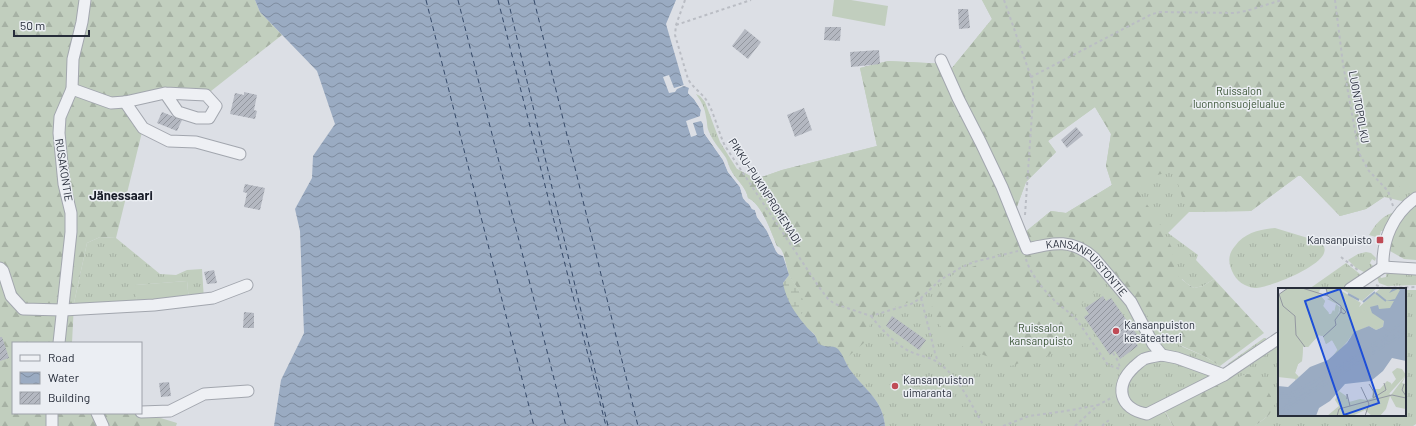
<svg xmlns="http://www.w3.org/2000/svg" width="1416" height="426" viewBox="0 0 1416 426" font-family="Barlow,sans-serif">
<defs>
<pattern id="grass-tufts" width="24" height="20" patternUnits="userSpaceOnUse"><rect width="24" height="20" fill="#c1cebe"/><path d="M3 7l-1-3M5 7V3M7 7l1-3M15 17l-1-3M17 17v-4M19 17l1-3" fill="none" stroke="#a6b1a4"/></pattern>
<pattern id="forest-firs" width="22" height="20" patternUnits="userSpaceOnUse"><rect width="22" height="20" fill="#c1cebe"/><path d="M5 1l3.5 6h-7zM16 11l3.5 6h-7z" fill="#a6b1a4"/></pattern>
<pattern id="wetland-marsh" width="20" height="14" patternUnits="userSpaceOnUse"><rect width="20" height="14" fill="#c1cebe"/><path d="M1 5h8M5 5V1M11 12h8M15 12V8" fill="none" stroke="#a6b1a4"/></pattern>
<pattern id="water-waves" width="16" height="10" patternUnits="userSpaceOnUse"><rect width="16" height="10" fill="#9aabc2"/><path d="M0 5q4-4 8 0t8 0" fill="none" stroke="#7e8c9f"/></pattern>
<pattern id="building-hatch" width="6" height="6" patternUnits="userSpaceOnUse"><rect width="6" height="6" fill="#b4b8c1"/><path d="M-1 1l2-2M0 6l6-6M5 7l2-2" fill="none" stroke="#92969e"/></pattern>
</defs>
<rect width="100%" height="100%" fill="#dcdfe5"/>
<g fill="url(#grass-tufts)" fill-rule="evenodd">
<path d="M982 0H1416V195L1406 202 1384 197 1366 209 1340 216 1301 176H1298L1251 211 1189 212 1168 233 1198 255 1196 260 1214 279 1203 286 1194 288 1186 283 1182 279 1155 317 1174 341 1183 347 1204 356 1220 366 1228 376 1279 341V415H1405V290H1416V424L1413 426H1255L1269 415 1247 374 1164 410 1173 426H885C883 399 864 390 850 370 846 363 842 356 838 349 823 326 808 303 792 280 786 272 786 249 777 246 771 232 762 204 748 198 746 187 737 181 732 172 729 168 728 162 726 158 721 150 714 143 710 134 706 126 708 125 706 117 705 108 701 101 696 94L700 96 705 102 720 142 737 169 756 179 782 170 877 146 860 68 888 61 947 64 952 68 992 19ZM1095 107 1111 134 1106 166 1112 185 1066 213 1051 211 1024 233 1015 212 1026 182 1056 152 1048 141Z"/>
<path d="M1396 212 1384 231H1381L1379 238 1369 235C1375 225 1383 214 1396 212Z"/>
<path d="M1275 228 1321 242C1323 245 1326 248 1324 253 1320 267 1269 288 1255 288 1245 287 1236 281 1232 271 1228 262 1228 254 1235 246 1244 233 1260 229 1275 228Z"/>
<polygon points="100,237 116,238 160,274 176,275 187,270 202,269 204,300 189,301 187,281 136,285 137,306 74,309 74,303 87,243"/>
<polygon points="1366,252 1371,253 1376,258 1375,261 1372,259 1370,263 1373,266 1366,273 1356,268 1348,260 1358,254"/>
<polygon points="1346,263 1360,274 1360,278 1344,289 1309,289"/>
<polygon points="1391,273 1416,273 1416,285 1387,286 1379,283 1377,277 1380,276 1381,278 1386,277 1386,274"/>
<polygon points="1264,338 1266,338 1266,342 1227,366 1229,363"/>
</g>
<g fill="url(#forest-firs)" fill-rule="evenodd">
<polygon points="0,0 255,0 260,12 282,35 206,95 126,102 143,128 116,238 100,237 87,243 74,303 72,343 13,343 13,413 141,412 177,423 176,426 0,426"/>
<path d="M982 0H1416V176L1366 209 1340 216 1301 176H1298L1251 211 1189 212 1183 200 1174 171 1153 176 1136 189 1156 217 1172 248 1175 272C1179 278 1187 284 1194 288L1203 286 1214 279 1264 333 1220 366 1204 356 1169 340 1164 336 1165 331 1155 318 1149 317 1140 310 1098 259 1057 240 1034 241 955 268 911 301 902 305 876 312 870 324 865 342 844 360C832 338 828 354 819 344 817 342 817 338 815 335 814 333 810 331 808 329 805 326 802 322 800 319V292L789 275 783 251 781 247 777 246C771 232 762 204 748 198 746 188 738 180 732 172L737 169 756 179 782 170 877 146 860 68 888 61 947 64 952 68 992 19ZM1095 107 1111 134 1106 166 1112 185 1066 213 1051 211 1024 233 1015 212 1026 182 1056 152 1048 141Z"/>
<path d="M1416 205V260L1404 259 1390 251C1388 231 1402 217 1416 205Z"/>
<path d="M1064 246 1084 254 1106 276C1098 290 1086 300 1073 310L1069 332 1062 344 1048 356 1036 357 1011 366C993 356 965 352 951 338 946 333 934 319 932 314 931 309 932 304 934 299 936 292 939 286 945 281 963 263 1036 251 1064 246Z"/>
<polygon points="1247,374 1259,375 1275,404 1269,415 1255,426 1173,426 1164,409 1228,377 1236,378"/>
</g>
<polygon fill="url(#wetland-marsh)" points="789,275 800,292 805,305 800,319 808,329 816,336 818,343 782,297 783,283"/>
<g fill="#c1cebe">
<polygon points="834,0 851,0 888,6 885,26 832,16"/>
<polygon points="187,281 189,301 137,306 135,285"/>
</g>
<path fill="url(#water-waves)" d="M255 0H676L666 24 684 86 689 88 688 93 694 99 701 110 700 116 703 124 704 133 723 160 728 172 740 187 743 198 749 204 752 209 755 210 757 217 767 231 776 251 779 254 783 256 789 275 783 283C786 300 795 313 805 325 811 333 816 333 818 343 825 349 832 344 838 349 843 354 846 365 851 371 865 390 883 400 885 426H274L281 380 304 333 300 231 295 209 312 178 313 156 335 124 317 71 260 12Z"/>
<g fill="#dcdfe5">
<polygon points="669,75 674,88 684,85 684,86 677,89 675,92 669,93 663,77"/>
<polygon points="689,88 691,89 691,94 695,98 702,109 702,116 705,124 706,132 725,159 729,171 742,186 745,196 753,207 756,209 759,216 769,230 777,250 783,254 783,256 778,254 776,251 767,231 757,217 755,210 752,209 749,204 746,202 743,198 740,187 728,172 723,160 704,133 703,124 701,121 693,123 697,135 691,137 686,121 700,116 701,110 694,99 688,93"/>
</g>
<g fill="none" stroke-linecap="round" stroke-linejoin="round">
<g stroke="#364a69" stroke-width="1" stroke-dasharray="5 4" stroke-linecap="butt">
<polyline points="426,0 534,426"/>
<polyline points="458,0 566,426"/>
<polyline points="498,0 606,426"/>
<polyline points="508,0 608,426"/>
<polyline points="534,0 638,426"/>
</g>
</g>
<g fill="url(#building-hatch)">
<polygon points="958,9 968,9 970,28 959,29"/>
<polygon points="825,27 841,27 840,41 824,40"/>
<polygon points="745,29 761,42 748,59 732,46"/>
<polygon points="879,50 880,64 851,67 850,52"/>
<polygon points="244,92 257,95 254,110 257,111 255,119 230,114 235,93 244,95"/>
<polygon points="804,108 812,130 795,137 787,115"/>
<polygon points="162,112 182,120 177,131 157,123"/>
<polygon points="1076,127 1083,135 1067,148 1061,140"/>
<polygon points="245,184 265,188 260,210 244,207 247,193 243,192"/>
<polygon points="214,270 217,283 207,284 204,272"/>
<polygon points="1103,296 1106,301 1111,298 1138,336 1133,339 1138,346 1120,359 1115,351 1110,355 1084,317 1089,314 1085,308"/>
<polygon points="244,312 254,313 254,328 243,328"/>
<polygon points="892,316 926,340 919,350 886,326"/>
<polygon points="0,337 2,337 9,358 0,361"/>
<polygon points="169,382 171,396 161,397 159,383"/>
</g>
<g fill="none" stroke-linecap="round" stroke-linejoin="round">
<defs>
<g id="minor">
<path id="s1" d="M941 60 958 98 981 143 1002 187 1027 249C1054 242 1073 239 1094 258L1131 302 1153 344 1162 355 1177 358 1224 375 1279 338"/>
<polyline points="72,89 111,103 125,102 165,93 206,95 216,106 209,118 197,118 178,112 165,93"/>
<polyline points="125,102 143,128 169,141 196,142 240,154"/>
<path d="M1383 267C1382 240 1393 214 1416 198"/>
<polyline points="0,268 3,271 11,296 23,309 63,310 154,305 213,298 247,285"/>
<polyline points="1350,289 1383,267 1416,269"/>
<polyline points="59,343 71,232 71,213 64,184 59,133 60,117 72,89 73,59 82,22 85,0"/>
<path d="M1162 355C1156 356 1149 357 1144 359 1140 361 1137 365 1134 367 1114 386 1119 409 1147 414L1224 375"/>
<polyline points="141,412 170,411 204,394 248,391"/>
<polyline points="52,413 52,426"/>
<polyline points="97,413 103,426"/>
</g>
</defs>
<use href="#minor" stroke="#a2a6ae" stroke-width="13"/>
<g stroke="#babdc4" stroke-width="2" stroke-dasharray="3 3" stroke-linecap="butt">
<path d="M685 0 676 25 675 35 688 79C693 88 702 93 707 101 715 115 718 131 725 146L819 287 828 299 835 304 871 316 911 304 921 298 940 280 962 267 974 262 1018 251"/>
<polyline points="1004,0 1031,77"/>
<polyline points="1335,0 1343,64 1359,153 1369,171 1388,191 1393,206"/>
<polyline points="676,25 751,0"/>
<polyline points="1025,215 1033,99 1033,87 1031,77 1152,14 1161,12 1235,13 1246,11 1282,0"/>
<polyline points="1341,257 1359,271"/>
<path d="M1026 259C1029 272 1045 292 1055 301 1062 308 1070 312 1077 320L1108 365 1120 369"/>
<polyline points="1376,285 1383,288 1416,287"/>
<polyline points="921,298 935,353 938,362"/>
<path d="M871 316C881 329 894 343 909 351 919 356 932 357 940 364 960 379 971 405 984 426"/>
<polyline points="1113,353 1118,361 1120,368"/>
<polyline points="1003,426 1029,416 1066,411 1098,405"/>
<polyline points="1075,426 1098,405 1113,397"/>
<polyline points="1102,426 1109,420"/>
</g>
<use href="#minor" stroke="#eef0f4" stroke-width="11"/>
</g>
<g fill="#c04b56" stroke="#ebeef3" stroke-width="1.5">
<rect x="1376" y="236" width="8" height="8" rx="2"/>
<circle cx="1116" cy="331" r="4"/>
<circle cx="895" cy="386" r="4"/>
</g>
<g text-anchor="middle" stroke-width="3" stroke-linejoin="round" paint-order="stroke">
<g font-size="11" fill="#3a5436" stroke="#ebeef3">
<text x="1239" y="95">Ruissalon<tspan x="1239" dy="13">luonnonsuojelualue</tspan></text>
<text x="1041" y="332">Ruissalon<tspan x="1041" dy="13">kansanpuisto</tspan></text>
</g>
<g font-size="11" fill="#272d3a" stroke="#ebeef3">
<text transform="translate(1359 107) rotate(80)" y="4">LUONTOPOLKU</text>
<text transform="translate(64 170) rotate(81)" y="4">RUSAKONTIE</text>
<text transform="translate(765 191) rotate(57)" y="4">PIKKU-PUKINPROMENADI</text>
<text dy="4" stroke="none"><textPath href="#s1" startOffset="277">KANSANPUISTONTIE</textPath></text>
</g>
<g font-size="11" fill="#272d3a" stroke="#ebeef3" text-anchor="start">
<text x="1372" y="244" text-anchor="end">Kansanpuisto</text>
<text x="1124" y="329">Kansanpuiston<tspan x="1124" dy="13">kesäteatteri</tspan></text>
<text x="903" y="384">Kansanpuiston<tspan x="903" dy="13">uimaranta</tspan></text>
</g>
<g font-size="13" font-weight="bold" fill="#1a1e2a" stroke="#ebeef3">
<text x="121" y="200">Jänessaari</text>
</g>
</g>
<g transform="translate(1278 288)">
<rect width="128" height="128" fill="#dcdfe5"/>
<path d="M43 0 40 5 47 13 45 18 51 26H53L55 22 60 27 63 18 49 11 52 10 47 0H59L83 15 81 19 103 0H128L106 33 105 39 98 42 91 38 81 43 73 48 69 54 58 66 55 68 60 61 54 52 48 56 45 48 41 47 30 59H25L24 73 20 76 17 85 20 88 18 91 0 89ZM62 0H99L84 13ZM119 80 124 81 128 87 110 107 108 103 118 91 114 84Z" fill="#c1cebe"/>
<path d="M10 0H43L40 5 47 13 45 18 51 25 48 28 50 30 56 25 58 16 62 19 59 31 68 35 67 41 63 44 72 49 60 63 54 52 48 56 45 48 40 47 30 59H25L24 73 20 76 17 85 21 89 24 87 17 92V89H0V7ZM128 87 124 95 128 96V121L118 119 112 108 108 121 102 128H94L87 122 74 128H49L61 118 57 112 61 103 68 108 71 114 82 111 89 112 94 110 95 101H102L109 93 113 95 114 98 108 103 113 107Z" fill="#c1cebe"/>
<path d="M103 0H115L112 5 120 1 122 2 117 11 109 13H116L112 20H91L88 24 81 20 85 16 90 17 87 15Z" fill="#c1cebe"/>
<path d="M115 0H128V73L114 70 105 83 93 93 67 96 52 113 41 120 38 128H0V98L10 99 32 79 50 72 69 55 76 44 91 38 98 42 105 39 106 33 94 25 92 19 100 17 101 21 112 20 116 13H108L117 11 122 2 120 1 111 5Z" fill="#9aabc2"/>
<path fill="none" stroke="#9aabc2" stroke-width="2" d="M98 5 108 13M70 6 81 12M85 14 97 4M114 44 107 40H116L128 33M0 106 14 105 39 92 128 35M0 109 15 110 60 81M0 121 128 37M0 124 128 41M0 127 128 44"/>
<path fill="none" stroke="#9498a1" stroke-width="1" d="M24 0 50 8M1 6 5 18 17 28 18 47 27 59M0 7 10 0M63 24 66 26 68 24 63 19M45 49 58 37 57 32 63 24V18L50 8 48 0M91 96 96 104 95 109M126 96 124 102 128 108M83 99 91 116 87 128M95 110 108 102 106 95M69 111V106L72 118M59 128 61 121 83 115 114 107 128 110"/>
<path fill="#1d4ed8" fill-opacity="0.15" stroke="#1d4ed8" stroke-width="2" d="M62 1 101 115 66 127 27 13Z"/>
<rect width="128" height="128" fill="none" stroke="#272d3a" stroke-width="2"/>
</g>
<rect x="12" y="342" width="130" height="72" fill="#ebeef3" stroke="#9da1a9"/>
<rect x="20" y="355" width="20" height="6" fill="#eef0f4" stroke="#9da1a9"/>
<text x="48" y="362" font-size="12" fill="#272d3a">Road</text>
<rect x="20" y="372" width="20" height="12" fill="url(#water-waves)" stroke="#9da1a9"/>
<text x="48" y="382" font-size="12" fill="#272d3a">Water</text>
<rect x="20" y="392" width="20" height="12" fill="url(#building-hatch)" stroke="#9da1a9"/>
<text x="48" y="402" font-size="12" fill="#272d3a">Building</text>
<path d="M14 30v6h75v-6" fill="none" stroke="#272d3a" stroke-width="2"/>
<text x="20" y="30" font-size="12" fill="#272d3a" stroke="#ebeef3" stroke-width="3" paint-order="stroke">50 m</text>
</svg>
